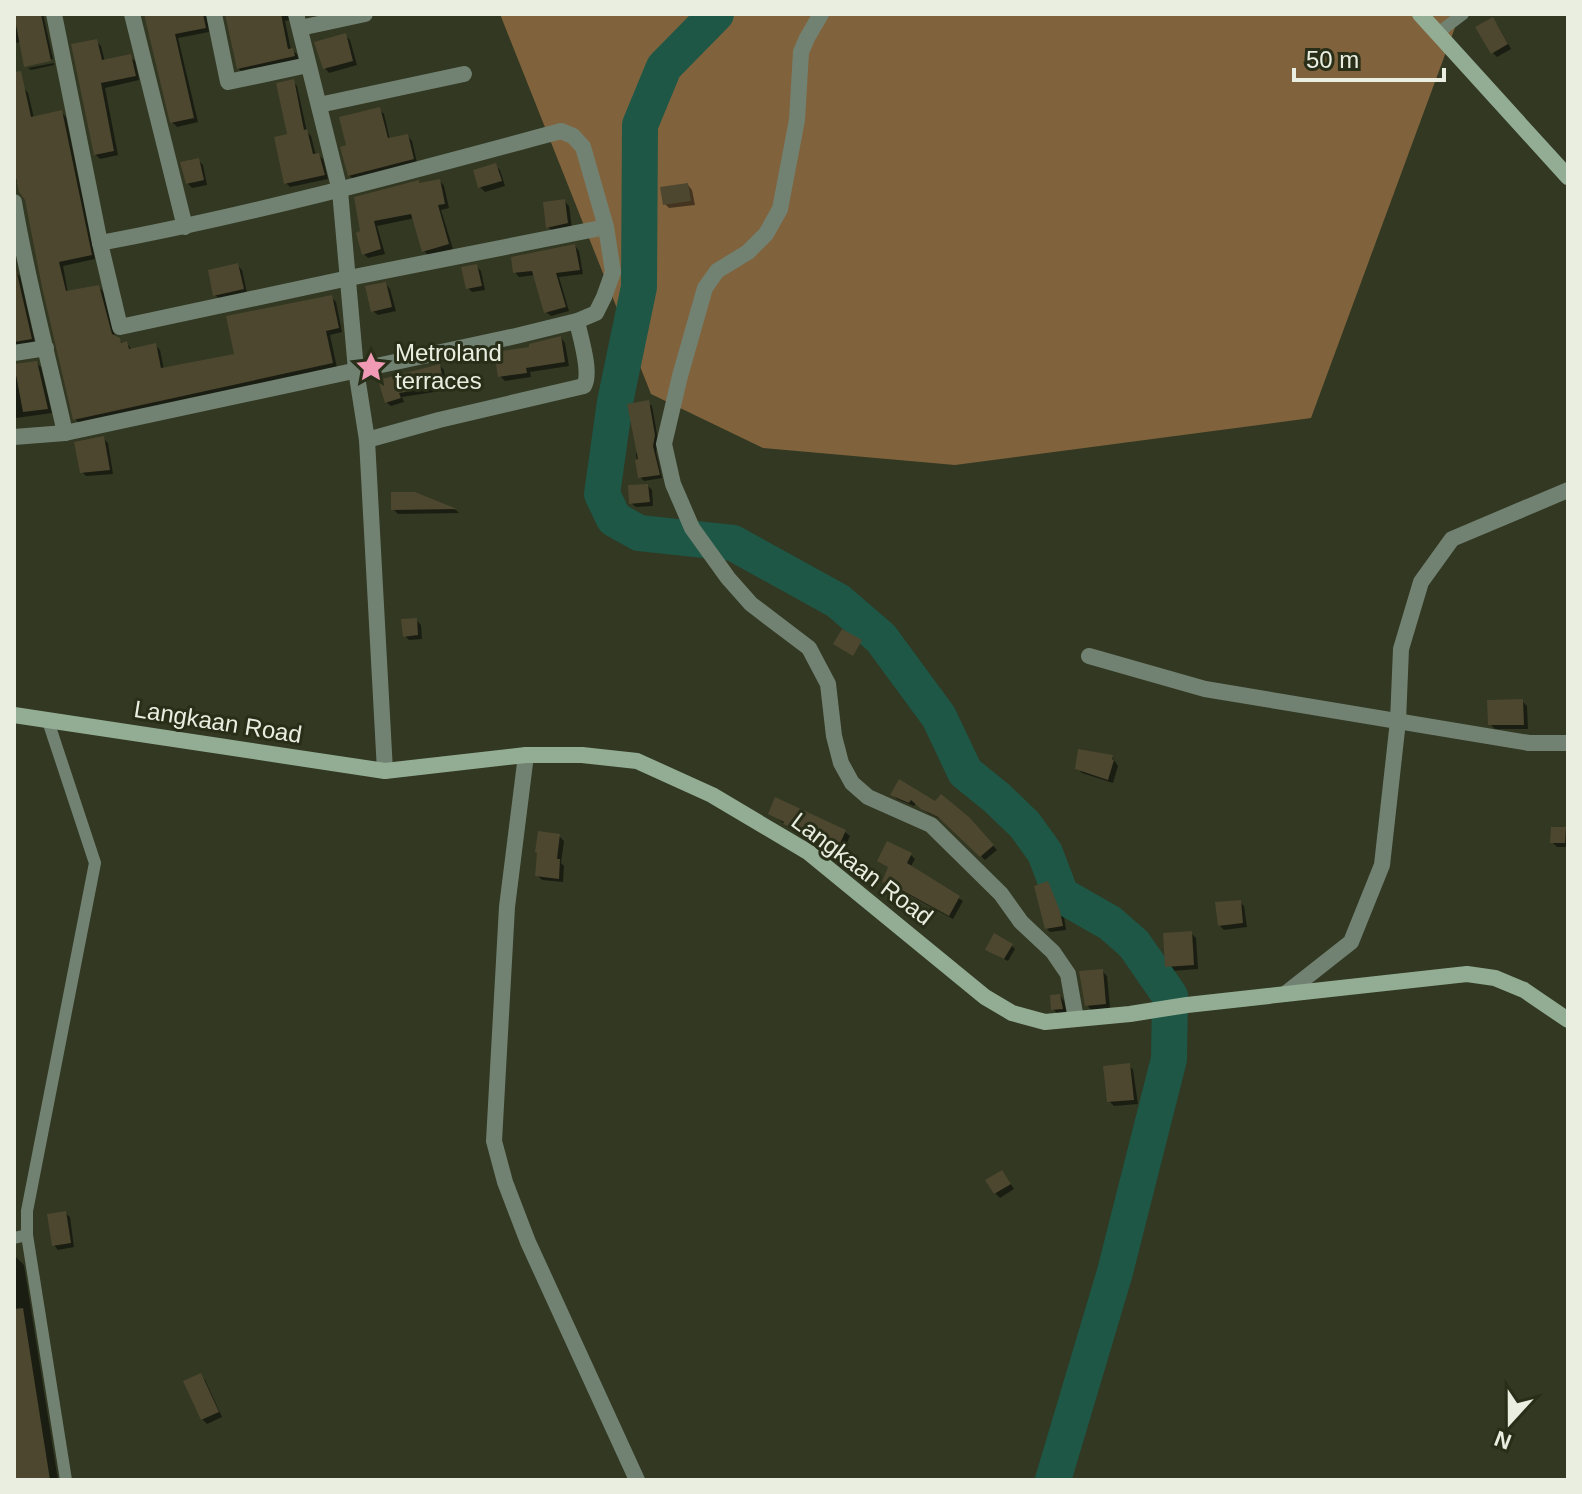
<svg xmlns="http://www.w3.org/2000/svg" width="1582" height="1494" viewBox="0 0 1582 1494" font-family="Helvetica,sans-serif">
<rect width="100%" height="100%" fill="#323822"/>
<polygon fill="#80633d" points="500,14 1460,14 1311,418 955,465 763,448 651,394"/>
<g fill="#0007">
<polygon points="14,14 43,14 53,59 27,64 21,42 14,43"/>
<polygon points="146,14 209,14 207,17 209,32 178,38 198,122 177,127 172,122"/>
<polygon points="227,14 288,14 289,20 285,21 291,50 297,54 299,61 243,73 238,68"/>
<polygon points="1497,24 1511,49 1497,57 1492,52"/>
<polygon points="345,35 350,40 357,65 329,73 325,68"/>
<polygon points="96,41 101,46 105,62 130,57 135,61 139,80 105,88 118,155 100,159 95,154"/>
<polygon points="54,63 54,65 31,70 28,68"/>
<polygon points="293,82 297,86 307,132 311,136 316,156 318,155 323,159 328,179 290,187 286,183"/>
<polygon points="24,88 28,93 34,118 61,112 66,117 95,259 63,266 68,293 98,287 103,291 115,337 124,344 127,343 132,350 155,345 160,350 164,370 236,355 331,297 336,302 342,332 330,335 337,368 80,424 75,419 26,198 19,181 14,182 14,90"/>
<polygon points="379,109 384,114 390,140 408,136 412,141 417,163 354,180 349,175 349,147"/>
<polygon points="198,160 203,165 207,185 192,188 187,183"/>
<polygon points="496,166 500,170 505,186 485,192 480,187"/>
<polygon points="440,181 444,186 449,208 441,210 453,249 428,255 424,251 415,218 377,226 385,254 368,258 363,253 363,233 356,199"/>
<polygon points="688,185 692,190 695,205 669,208 665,204"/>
<polygon points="564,201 569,206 572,228 553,231 548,227"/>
<polygon points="575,246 579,251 583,274 559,277 569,311 551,316 546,312 535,275 519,277 515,272"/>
<polygon points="238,266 242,270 247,293 220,299 215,295"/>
<polygon points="476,266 481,271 485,290 472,292 468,288"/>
<polygon points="14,272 20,276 35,343 14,348"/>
<polygon points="386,284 390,289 396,311 378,315 373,311"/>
<polygon points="561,338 565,343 569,366 530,372 531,377 505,381 500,376 531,349"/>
<polygon points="36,363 41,367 52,413 16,418 16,423 14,423 14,365"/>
<polygon points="440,366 444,370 447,390 402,397 404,402 391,406 386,402 381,381"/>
<polygon points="648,403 652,406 658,440 656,452 662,478 644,481 640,477 636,455"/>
<polygon points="103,438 108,443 113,474 86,476 82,472"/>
<polygon points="648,486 652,490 653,506 636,507 631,503"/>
<polygon points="415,494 456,510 459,513 398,514 393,509"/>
<polygon points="416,620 421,625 422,639 409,640 405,636"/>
<polygon points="1522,701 1527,706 1528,729 1495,729 1490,724"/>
<polygon points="1112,757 1118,766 1113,783 1082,773 1077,768"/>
<polygon points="892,794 936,803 968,818 997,850 985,860 945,821 928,813 916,803 914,806 897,799"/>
<polygon points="770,813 845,832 850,836 843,851 790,828"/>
<polygon points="1565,829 1568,832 1568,847 1557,847 1552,842"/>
<polygon points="559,836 564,841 561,863 564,866 563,882 542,880 538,876"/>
<polygon points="911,855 915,859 910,868 963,901 953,919 904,892 888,886 884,881"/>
<polygon points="1048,883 1052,887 1064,917 1066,930 1050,932 1046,928"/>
<polygon points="1240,902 1244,906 1247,927 1224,930 1219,925"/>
<polygon points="1191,933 1196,938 1198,969 1172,971 1167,967"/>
<polygon points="1012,946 1015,949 1008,961 987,950"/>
<polygon points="1102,971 1107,976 1110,1008 1091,1010 1087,1005"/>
<polygon points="1060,996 1064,1001 1067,1013 1058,1014 1053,1009"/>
<polygon points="1129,1065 1133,1070 1138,1104 1114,1106 1109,1101"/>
<polygon points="1006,1177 1014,1189 1000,1198 995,1193"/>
<polygon points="65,1213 70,1217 74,1247 58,1250 54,1245"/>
<polygon points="14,1255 24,1265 58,1480 14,1480"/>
<polygon points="200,1375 205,1380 222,1417 207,1424 202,1419"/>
</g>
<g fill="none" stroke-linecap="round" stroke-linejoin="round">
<polyline stroke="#1e5746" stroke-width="36" points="716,14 664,67 640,125 639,287 615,402 602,494 614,519 639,533 733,543 838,601 881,638 939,717 965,772 997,798 1025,825 1045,853 1061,895 1110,923 1134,944 1170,996 1169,1059 1115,1272 1053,1480"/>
</g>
<g fill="#4d472f">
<polygon points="14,14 41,14 51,61 24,67"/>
<polygon points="144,14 203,14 206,28 175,34 194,118 170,123"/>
<polygon points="225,14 281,14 288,49 293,48 295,56 237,69"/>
<polygon points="1493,17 1508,44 1491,54 1475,27"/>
<polygon points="346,33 353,61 323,69 314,42"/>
<polygon points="97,39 102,60 131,54 136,76 101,83 114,151 94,155 71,44"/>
<polygon points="21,71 31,117 62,110 92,255 59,262 66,291 99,285 112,334 120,338 121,343 127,341 129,349 156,343 161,368 234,354 226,316 332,295 339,328 326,331 333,363 73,420 42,287 25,200 19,192 14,169 14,72"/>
<polygon points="294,79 304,130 307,129 313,154 319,153 325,175 284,184 274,137 287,134 276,83"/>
<polygon points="380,107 388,138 408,134 414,159 348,176 340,147 346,145 339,117"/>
<polygon points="199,158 204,180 186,184 180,162"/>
<polygon points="496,163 502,181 478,188 473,170"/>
<polygon points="440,179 445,204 438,205 449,244 422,252 411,214 374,221 381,249 362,255 356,233 360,231 354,197 419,180 419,183"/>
<polygon points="688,183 691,201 663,205 660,187"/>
<polygon points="565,199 568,223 546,228 543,202"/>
<polygon points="575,244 580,270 556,273 566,307 544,313 532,271 513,273 511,257"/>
<polygon points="238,263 244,289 213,296 208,270"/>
<polygon points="477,264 482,286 466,289 461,267"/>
<polygon points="16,269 32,339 14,342 14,270"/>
<polygon points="386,282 392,307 371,312 365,286"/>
<polygon points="561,336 565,362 526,368 527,373 498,377 494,352 529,347 529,344"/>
<polygon points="37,361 48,409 23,412 14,364"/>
<polygon points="440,364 444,386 399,393 401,398 385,403 378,380"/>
<polygon points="649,400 655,435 653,446 660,475 638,478 635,460 638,459 627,404"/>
<polygon points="104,436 110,470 80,473 74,442"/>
<polygon points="648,484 650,502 629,504 628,485"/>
<polygon points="391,492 415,492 457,509 391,510"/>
<polygon points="417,618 418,635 403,637 401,619"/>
<polygon points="842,629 862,640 853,656 833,644"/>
<polygon points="1523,699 1524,725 1488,725 1487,700"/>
<polygon points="1078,749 1113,755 1112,759 1114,760 1108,780 1075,769"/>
<polygon points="899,779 935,801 941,794 969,817 994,845 980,857 938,817 921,809 911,800 909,803 890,795"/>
<polygon points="775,797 846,830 838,848 783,824 784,822 768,814"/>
<polygon points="1551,827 1566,827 1565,843 1550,843"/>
<polygon points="538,831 560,834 557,859 560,859 559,879 535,876 537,853 535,852"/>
<polygon points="887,841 912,853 907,863 960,896 949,916 898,888 882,882 888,867 877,861"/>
<polygon points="1048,881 1060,911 1063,926 1045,929 1034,886"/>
<polygon points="1241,900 1243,923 1218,926 1215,902"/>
<polygon points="1192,931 1194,965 1165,967 1163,933"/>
<polygon points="994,933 1013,944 1004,959 985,950"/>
<polygon points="1103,969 1106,1004 1085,1006 1079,971"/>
<polygon points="1060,994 1063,1009 1051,1010 1050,995"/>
<polygon points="1130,1063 1134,1100 1107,1102 1103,1066"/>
<polygon points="1002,1170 1011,1184 994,1194 985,1180"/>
<polygon points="66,1211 71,1243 52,1246 47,1214"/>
<polygon points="23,1308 50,1480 14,1480 14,1309"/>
<polygon points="201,1373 219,1412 201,1420 183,1381"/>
</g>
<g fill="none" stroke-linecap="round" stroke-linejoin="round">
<g stroke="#728272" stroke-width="12">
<polyline points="1438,33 1463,14"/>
<polyline points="27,1235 66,1480"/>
<polyline points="14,1238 27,1235 27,1211 95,863 48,721"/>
</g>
<g stroke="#728272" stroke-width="16">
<polyline points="54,14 100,243 120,327 349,278 606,227"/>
<polyline points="132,14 185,227"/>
<polyline points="214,14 228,82 308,65"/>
<polyline points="296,14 340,191 356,370 367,440 385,771"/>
<polyline points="821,14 807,38 801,52 797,120 780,209 766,234 748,252 717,271 705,288 680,376 664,444 673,484 692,528 728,578 751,604 809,648 828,684 834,736 841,763 852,783 868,797 931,825 1001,894 1021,922 1053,952 1068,974 1076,1019"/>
<polyline points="300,28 365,14"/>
<polyline points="319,105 464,74"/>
<path d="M14 202C27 280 48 356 65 433"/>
<polyline points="14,353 46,348"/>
<path d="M14 437 65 433 516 336 577 321 596 313 604 297 613 272 606 227 583 147 573 136 561 131C408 172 256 214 100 243"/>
<path d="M367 440 439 420 584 386C592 372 580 337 577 321"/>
<polyline points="1089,656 1205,689 1529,743 1568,743"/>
<polyline points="526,755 507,907 494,1141 505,1182 528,1242 637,1480"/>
<polyline points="1285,994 1351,942 1382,865 1398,721 1401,649 1421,582 1452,539 1568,490"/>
</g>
<g stroke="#93ad95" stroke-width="16">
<polyline points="1420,14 1568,177"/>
<polyline points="14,715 385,771 526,755 582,755 637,761 712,795 808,852 985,997 1012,1013 1045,1022 1130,1014 1187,1005 1467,974 1495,978 1524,990 1568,1020"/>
</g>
</g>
<defs>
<symbol id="sight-bare" viewBox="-9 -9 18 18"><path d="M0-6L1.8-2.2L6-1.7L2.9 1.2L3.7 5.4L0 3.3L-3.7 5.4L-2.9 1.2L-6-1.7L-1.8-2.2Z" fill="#f09ab5" stroke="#282e18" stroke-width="2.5" paint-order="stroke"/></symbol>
</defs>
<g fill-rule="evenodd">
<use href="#sight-bare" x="349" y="345" width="44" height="44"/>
</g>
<g text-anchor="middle" stroke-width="6" stroke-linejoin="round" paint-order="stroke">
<g font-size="24" fill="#e9eee0" stroke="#282e18" text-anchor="start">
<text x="395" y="361">Metroland<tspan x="395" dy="28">terraces</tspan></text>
</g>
<g font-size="24" fill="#e9eee0" stroke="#282e18">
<text transform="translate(218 722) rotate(9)" y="8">Langkaan Road</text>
<text transform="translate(862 869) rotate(37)" y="8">Langkaan Road</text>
</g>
</g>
<rect width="1582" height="1494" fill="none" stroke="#e9eee0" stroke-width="32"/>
<g transform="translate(1510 1422) rotate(201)" stroke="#282e18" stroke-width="6" paint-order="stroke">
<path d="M0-6L14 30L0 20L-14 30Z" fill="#e9eee0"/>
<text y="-12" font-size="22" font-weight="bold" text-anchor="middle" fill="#e9eee0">N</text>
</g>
<path d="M1294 68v12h150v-12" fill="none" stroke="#e9eee0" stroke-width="4"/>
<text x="1306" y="68" font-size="24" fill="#e9eee0" stroke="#282e18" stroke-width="6" paint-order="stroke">50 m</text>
</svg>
